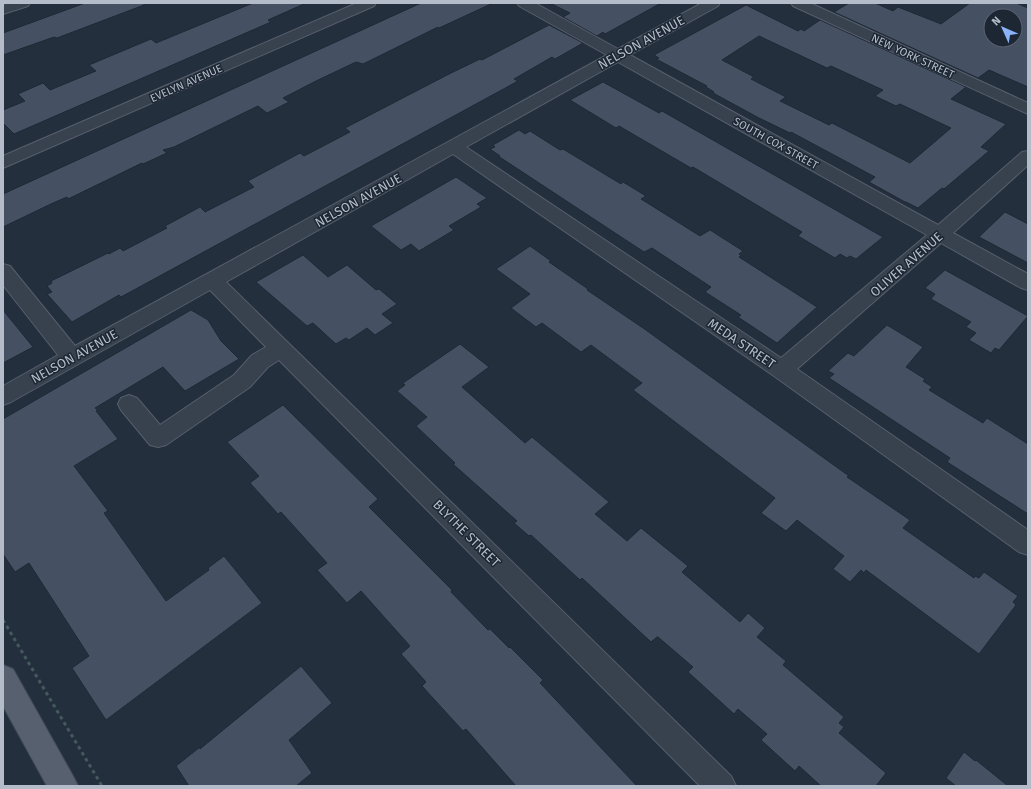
<svg xmlns="http://www.w3.org/2000/svg" width="1031" height="789" viewBox="0 0 1031 789" font-family="'Fira Sans',sans-serif">
<rect width="100%" height="100%" fill="#242f3e"/>
<g fill="#455162" stroke="#1f2835" fill-rule="evenodd">
<polygon points="85,3 144,3 144,5 57,38 54,37 3,55 3,33"/>
<polygon points="253,3 306,3 268,20 271,22 14,134 3,123 3,110 25,101 18,94 43,83 50,90 96,71 89,65 151,39 156,43"/>
<polygon points="421,3 493,3 439,28 438,27 363,64 356,62 316,81 283,98 289,102 267,113 258,106 174,147 163,150 167,153 143,164 142,163 68,199 67,197 53,203 3,227 3,194"/>
<polygon points="550,3 661,3 605,34 603,32 597,36 563,17 570,13"/>
<path d="M849 3H875L893 11 898 7 941 24 970 3H1016L1028 8V87L989 70 978 78 834 12ZM991 16H1015V40H991Z"/>
<path d="M746 5 798 31 801 29 804 31 820 20 966 87 951 99 1006 124 981 147 989 151 944 189 942 188 918 208 906 202H905L869 182 875 177 791 132 790 133 759 118 713 93 714 92 706 87 707 86 656 59 659 58 654 55ZM759 36 827 68 831 66 883 90 875 96 896 106 900 104 951 128 910 163 832 123 829 125 780 101 786 97 751 79 754 77 722 60Z"/>
<polygon points="549,25 583,43 555,59 552,57 514,79 518,81 498,92 121,297 119,295 72,322 47,294 52,292 47,286 52,283 51,281 108,253 109,254 120,248 123,251 167,228 165,226 200,207 205,212 254,187 248,181 300,153 304,156 350,132 345,128 449,74 480,59 482,60"/>
<polygon points="603,82 659,113 662,111 883,237 856,259 850,256 847,258 840,254 835,258 798,236 802,232 693,167 691,168 619,126 616,128 570,100"/>
<polygon points="519,130 525,134 530,131 560,150 563,149 621,184 623,182 646,196 641,199 700,236 710,230 743,251 739,254 741,255 739,257 817,307 777,343 738,317 741,315 705,292 711,287 652,248 644,252 498,156 500,156 490,149 495,147 493,145"/>
<polygon points="456,177 487,198 477,204 481,207 449,226 454,230 419,251 411,244 401,250 371,226"/>
<polygon points="1005,212 1028,224 1028,263 979,237"/>
<polygon points="530,246 551,261 549,262 588,289 587,290 643,328 849,476 847,477 910,520 903,528 974,578 975,576 979,578 984,572 1018,596 1013,602 1016,605 979,654 866,570 864,573 861,570 850,582 833,569 844,556 797,520 786,531 761,513 775,498 633,390 642,383 591,345 581,352 542,323 536,327 511,308 530,294 496,269"/>
<polygon points="303,255 328,277 347,265 376,290 379,289 397,304 382,314 393,323 375,335 367,328 349,340 346,338 336,344 313,323 307,326 256,282"/>
<polygon points="945,270 1028,316 999,350 995,348 991,353 969,340 976,333 966,327 971,322 931,299 935,294 925,288"/>
<polygon points="3,310 33,347 3,363"/>
<polygon points="191,310 208,320 221,341 239,359 185,391 163,367 95,408 98,410 96,411 118,439 74,466 108,511 104,513 166,601 209,570 208,568 224,556 262,603 106,720 72,668 89,656 29,563 15,572 3,554 3,419"/>
<polygon points="887,325 923,347 906,367 925,379 923,381 932,387 929,390 983,423 987,418 1028,444 1028,514 947,462 950,458 829,378 834,374 828,371 848,353 854,356"/>
<polygon points="460,344 489,367 462,387 525,443 532,437 609,502 595,514 627,541 641,528 688,566 682,572 740,622 748,613 765,628 757,637 786,661 783,665 844,717 839,723 844,727 839,733 886,773 876,786 821,786 799,766 795,771 761,740 767,734 738,709 734,714 688,672 693,667 658,637 657,637 651,642 582,578 580,580 531,535 529,536 514,523 517,521 453,464 455,463 416,426 427,417 397,391 405,385 403,383"/>
<polygon points="283,405 378,499 369,507 452,590 451,592 488,630 490,629 509,648 510,647 543,680 540,683 637,786 516,786 466,729 463,731 422,686 426,682 401,654 410,646 361,591 347,603 317,570 327,563 281,512 278,514 250,483 259,476 227,442"/>
<polygon points="301,666 332,703 289,740 312,773 296,786 189,786 176,766 200,747 200,749"/>
<polygon points="964,752 975,761 976,760 1008,786 956,786 946,778"/>
</g>
<g fill="none" stroke-linecap="round" stroke-linejoin="round">
<defs>
<g id="minor">
<polygon points="9,3 30,3 28,6 3,14 3,5"/>
<polygon points="357,3 376,3 374,6 3,168 3,156"/>
<path d="M517 3H535L618 49 702 3H720L718 6 630 55 938 225 1022 152 1028 151V165L953 233 1028 274V290L1021 288 941 243 797 369 1028 530V555L1019 552 774 376 453 154 226 282 731 776 736 786H700L279 360 268 367 250 387 166 445 158 447 150 445 121 410 118 404 121 398 129 395 137 398 160 425 234 375 252 355 266 347 210 290 11 402 3 405V386L58 355 3 285V264L10 266 75 346 607 55 519 6ZM618 62 927 235 781 358 466 147Z"/>
<polygon points="791,3 810,3 1028,103 1028,114 793,6"/>
</g>
<polygon id="major" points="3,665 13,669 73,776 78,786 47,786 3,706"/>
</defs>
<use href="#minor" stroke="#565f6c" stroke-width="2"/>
<use href="#major" stroke="#414a57" stroke-width="2"/>
<polyline stroke="#44595c" stroke-width="3" stroke-dasharray="3.5 3.5" stroke-linecap="butt" points="3,620 102,786"/>
<use href="#minor" fill="#38414e" fill-rule="evenodd"/>
<use href="#major" fill="#56606e" fill-rule="evenodd"/>
</g>
<g text-anchor="middle" stroke-width="3" stroke-linejoin="round" paint-order="stroke">
<g font-size="11" fill="#b4bcc9" stroke="#1d2633">
<text transform="translate(913 56) rotate(25)" y="4">NEW YORK STREET</text>
<text transform="translate(186 83) rotate(-24)" y="4">EVELYN AVENUE</text>
<text transform="translate(776 143) rotate(29)" y="4">SOUTH COX STREET</text>
</g>
<g font-size="13" fill="#b4bcc9" stroke="#1d2633">
<text transform="translate(641 42) rotate(-29)" y="5">NELSON AVENUE</text>
<text transform="translate(358 200) rotate(-29)" y="5">NELSON AVENUE</text>
<text transform="translate(906 264) rotate(-41)" y="5">OLIVER AVENUE</text>
<text transform="translate(742 343) rotate(34)" y="5">MEDA STREET</text>
<text transform="translate(74 356) rotate(-29)" y="5">NELSON AVENUE</text>
<text transform="translate(467 533) rotate(45)" y="5">BLYTHE STREET</text>
</g>
</g>
<rect width="1031" height="789" fill="none" stroke="#b4bcc9" stroke-width="8"/>
<g transform="translate(1003 28) rotate(315)"><circle r="19" fill="#1d2633" stroke="#59626f"/>
<path d="M0-3L7 15L0 10L-7 15Z" fill="#8ab4f8"/>
<text y="-6" font-size="11" font-weight="bold" text-anchor="middle" fill="#b4bcc9">N</text>
</g>
</svg>
